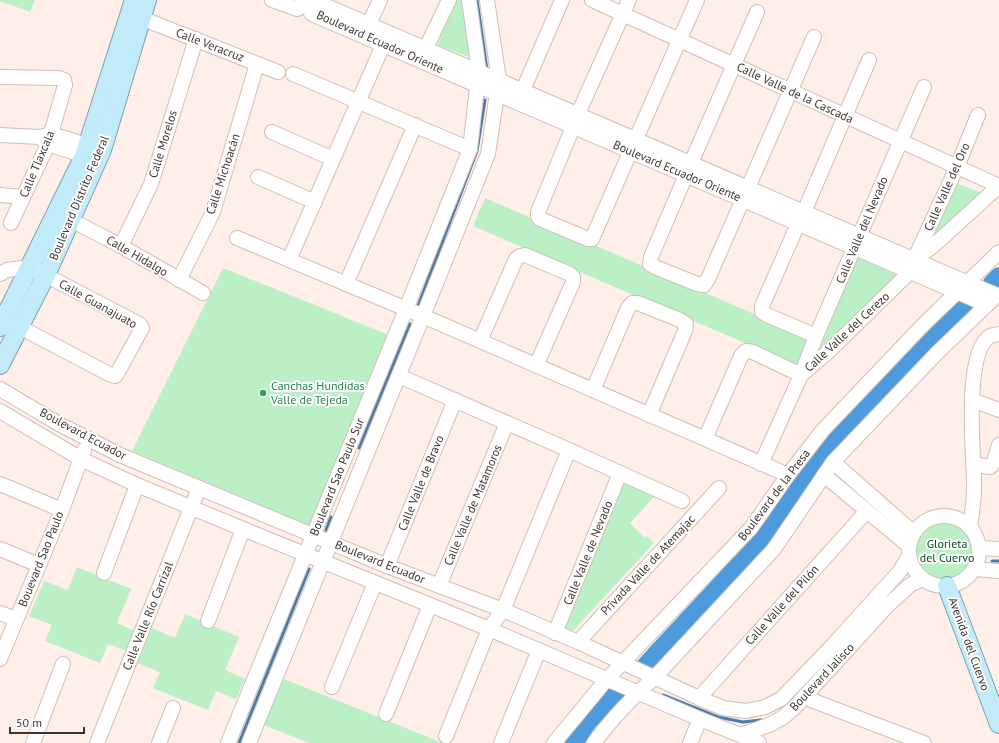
<svg xmlns="http://www.w3.org/2000/svg" width="999" height="743" viewBox="0 0 999 743" font-family="'PT Sans',sans-serif">
<rect width="100%" height="100%" fill="#ffefe8"/>
<g fill="#bbefc6">
<polygon points="0,0 35,0 30,12 0,1"/>
<polygon points="456,0 462,0 468,28 472,58 437,45"/>
<polygon points="956,183 985,194 931,242"/>
<polygon points="485,198 810,338 798,366 473,226"/>
<polygon points="858,258 899,276 815,359"/>
<polygon points="223,268 389,335 310,526 132,451"/>
<polygon points="622,482 654,497 630,523 645,538 647,536 654,543 571,633 562,630"/>
<circle cx="947" cy="551" r="31"/>
<polygon points="77,567 131,589 117,623 137,632 129,652 108,644 100,663 45,641 52,625 29,616 44,581 68,590"/>
<polygon points="185,614 239,637 225,670 245,679 236,699 216,691 208,710 153,688 160,672 137,663 152,628 175,638"/>
<polygon points="284,679 443,743 309,743 264,725"/>
</g>
<g fill="none" stroke-linecap="round" stroke-linejoin="round">
<g stroke="#487ca9" stroke-width="3">
<polyline points="477,0 487,70"/>
<polyline points="418,306 477,151 485,100"/>
<polyline points="359,448 410,324"/>
<polyline points="326,530 331,517"/>
<polyline points="992,561 999,561"/>
<polyline points="654,663 655,655"/>
<polyline points="663,695 718,717 743,722 761,720"/>
<polyline points="239,743 309,569"/>
</g>
<g stroke="#4d9bdc" stroke-width="18">
<polyline points="992,283 999,276"/>
<path d="M645 666C681 626 719 588 754 547 782 513 805 474 835 440L963 308"/>
<polyline points="574,743 588,722 617,693"/>
</g>
<defs>
<g id="minor">
<polyline points="272,0 297,9 301,7 302,0"/>
<polyline points="316,0 311,10 311,13 314,15 987,305"/>
<polyline points="592,0 999,186"/>
<polyline points="315,1 966,282 997,295"/>
<polyline points="141,18 278,72"/>
<polyline points="369,24 380,0"/>
<polyline points="426,48 449,0"/>
<polyline points="293,74 470,149"/>
<polyline points="0,77 59,78 64,80 65,85 48,144 11,223"/>
<polyline points="523,90 562,0"/>
<polyline points="578,114 629,0"/>
<polyline points="573,127 538,212 538,216 540,219 588,239 592,239 697,0"/>
<polyline points="272,132 333,159"/>
<polyline points="0,135 40,137 51,134 97,148"/>
<polyline points="41,138 48,144 94,159"/>
<polyline points="691,163 757,12"/>
<polyline points="686,175 651,257 650,264 655,267 697,284 704,285 708,279 814,37"/>
<polyline points="258,177 315,202"/>
<polyline points="0,195 23,197"/>
<polyline points="804,212 869,60"/>
<polyline points="71,220 121,246 203,293"/>
<polyline points="798,224 762,306 762,312 767,315 816,336"/>
<polyline points="237,238 423,316 788,475"/>
<polyline points="121,246 151,184 196,39"/>
<polyline points="915,259 933,246 999,186"/>
<polyline points="289,260 387,36"/>
<polyline points="914,260 957,167 978,115"/>
<polyline points="0,274 7,270 30,267 139,324 142,328 118,372 115,376 111,375 10,322"/>
<polyline points="179,280 213,212 257,64"/>
<polyline points="346,284 415,125"/>
<polyline points="480,341 516,259 520,256 525,255 570,274 573,277 573,282 536,366"/>
<polyline points="399,376 569,450 682,501"/>
<polyline points="0,389 59,424 120,455 387,566 503,610 578,642 699,698 723,708 746,711 765,707 781,699 833,645 900,571 908,557"/>
<polyline points="593,390 628,308 632,303 638,303 680,320 686,324 685,331 649,415"/>
<polyline points="972,400 999,410"/>
<polyline points="0,411 81,459 137,485 243,529 489,629 700,719 740,735 769,725 782,718 794,708 888,605 910,585 922,579"/>
<polyline points="705,439 741,356 746,351 753,352 801,375 816,336 924,87"/>
<polyline points="833,462 914,533"/>
<polyline points="761,464 801,375 828,352 910,272"/>
<polyline points="973,464 990,467 994,462 999,445"/>
<polyline points="824,475 909,546"/>
<polyline points="0,484 62,510"/>
<circle cx="944" cy="551" r="35"/>
<path d="M970 528C972 512 975 496 974 479 973 451 964 352 990 336 992 335 996 335 999 334"/>
<polyline points="979,548 999,549"/>
<polyline points="0,549 39,565"/>
<polyline points="387,566 455,400"/>
<polyline points="974,569 999,571"/>
<polyline points="104,573 137,485"/>
<polyline points="439,586 507,423"/>
<polyline points="0,613 16,619"/>
<polyline points="208,621 243,529"/>
<polyline points="555,633 620,473"/>
<polyline points="578,642 719,488"/>
<polyline points="0,659 62,510 84,450"/>
<polyline points="332,687 375,583"/>
<polyline points="805,696 811,700 924,743"/>
<polyline points="699,698 866,512"/>
<polyline points="386,714 430,605"/>
<polyline points="740,735 759,743"/>
<polyline points="446,736 489,629 503,610 569,450"/>
<polyline points="33,743 63,664"/>
<polyline points="97,743 199,488"/>
<polyline points="159,743 173,708"/>
<polyline points="228,743 406,309 470,149 479,71 469,0"/>
<polyline points="249,743 423,316 488,154 499,80 487,0"/>
<polyline points="501,743 539,650"/>
<polyline points="554,743 607,679 751,528 788,475 823,430 924,324 999,252"/>
<path d="M594 743C611 719 633 697 655 677L774 549 833 462 937 353 993 299"/>
<polyline points="690,743 700,719"/>
</g>
<g id="major">
<polyline points="0,327 84,156 134,0"/>
<polyline points="0,365 46,275 102,150 147,0"/>
<polyline points="947,586 999,724"/>
</g>
</defs>
<use href="#minor" stroke="#d1beb6" stroke-width="16"/>
<use href="#major" stroke="#78a3b1" stroke-width="20"/>
<use href="#minor" stroke="#fff" stroke-width="14"/>
<use href="#major" stroke="#c1ebf9" stroke-width="18"/>
</g>
<circle fill="#2e9e5b" stroke="#fff" stroke-width="1.5" cx="263" cy="393" r="4"/>
<g text-anchor="middle" stroke-width="4" stroke-linejoin="round" paint-order="stroke">
<g font-size="12" fill="#3d3532" stroke="#fff">
<text transform="translate(380 42) rotate(24)" y="4">Boulevard Ecuador Oriente</text>
<text transform="translate(210 45) rotate(21)" y="4">Calle Veracruz</text>
<text transform="translate(795 93) rotate(25)" y="4">Calle Valle de la Cascada</text>
<text transform="translate(163 144) rotate(-73)" y="4">Calle Morelos</text>
<text transform="translate(37 164) rotate(-67)" y="4">Calle Tlaxcala</text>
<text transform="translate(677 171) rotate(23)" y="4">Boulevard Ecuador Oriente</text>
<text transform="translate(223 174) rotate(-72)" y="4">Calle Michoacán</text>
<text transform="translate(947 187) rotate(-66)" y="4">Calle Valle del Oro</text>
<text transform="translate(79 198) rotate(-67)" y="4">Boulevard Distrito Federal</text>
<text transform="translate(862 230) rotate(-67)" y="4">Calle Valle del Nevado</text>
<text transform="translate(137 256) rotate(30)" y="4">Calle Hidalgo</text>
<text transform="translate(98 304) rotate(29)" y="4">Calle Guanajuato</text>
<text transform="translate(847 332) rotate(-43)" y="4">Calle Valle del Cerezo</text>
<text transform="translate(83 434) rotate(28)" y="4">Boulevard Ecuador</text>
<text transform="translate(337 477) rotate(-68)" y="4">Boulevard Sao Paulo Sur</text>
<text transform="translate(421 483) rotate(-68)" y="4">Calle Valle de Bravo</text>
<text transform="translate(774 495) rotate(-53)" y="4">Boulevard de la Presa</text>
<text transform="translate(473 505) rotate(-67)" y="4">Calle Valle de Matamoros</text>
<text transform="translate(588 553) rotate(-68)" y="4">Calle Valle de Nevado</text>
<text transform="translate(41 559) rotate(-68)" y="4">Bouevard Sao Paulo</text>
<text transform="translate(380 562) rotate(22)" y="4">Boulevard Ecuador</text>
<text transform="translate(648 565) rotate(-47)" y="4">Privada Valle de Atemajac</text>
<text transform="translate(782 605) rotate(-48)" y="4">Calle Valle del Pilón</text>
<text transform="translate(148 616) rotate(-68)" y="4">Calle Valle Río Carrizal</text>
<text transform="translate(969 644) rotate(70)" y="4">Avenida del Cuervo</text>
<text transform="translate(822 677) rotate(-47)" y="4">Boulevard Jalisco</text>
</g>
<g font-size="12" fill="#27864d" stroke="#fff" text-anchor="start">
<text x="271" y="390">Canchas Hundidas<tspan x="271" dy="14">Valle de Tejeda</tspan></text>
</g>
<g font-size="12" fill="#064921" stroke="#fff">
<text x="947" y="548">Glorieta<tspan x="947" dy="14">del Cuervo</tspan></text>
</g>
</g>
<path d="M10 727v6h74v-6" fill="none" stroke="#3d3532" stroke-width="2"/>
<text x="16" y="727" font-size="12" fill="#3d3532" stroke="#ffffff" stroke-width="3" paint-order="stroke">50 m</text>
</svg>
